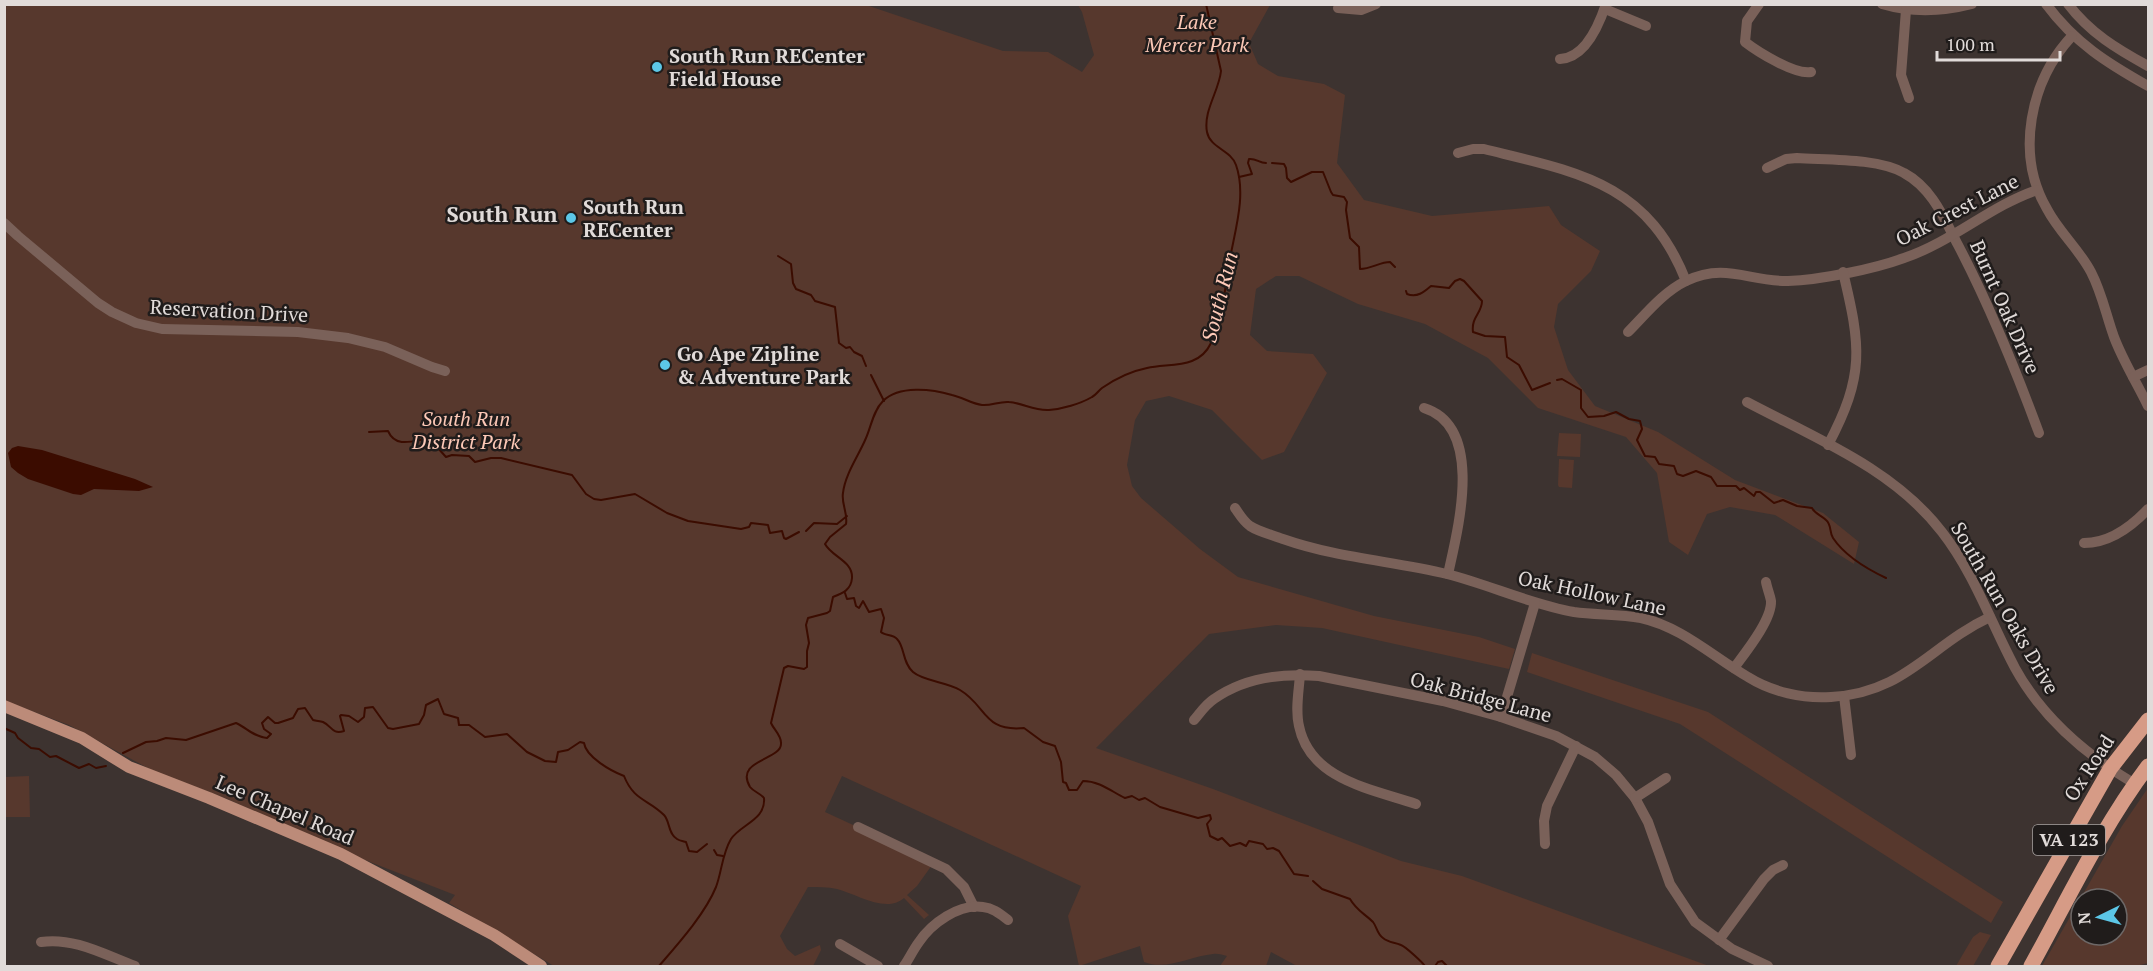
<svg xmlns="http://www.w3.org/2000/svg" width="2153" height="971" viewBox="0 0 2153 971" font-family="'PT Serif',serif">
<rect width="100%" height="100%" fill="#3d3330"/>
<g fill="#57382d" fill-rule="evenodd">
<path d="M4 5H866L1003 51 1048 52 1082 72 1094 55 1082 12 1078 5H1270L1249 43 1258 64 1278 76 1324 84 1345 95 1337 163 1364 200 1432 216 1549 206 1561 225 1600 251 1591 271 1558 304 1554 327 1568 370 1595 406 1658 432 1735 480 1823 513 1859 542 1854 564 1775 515 1730 507 1707 514 1688 555 1669 542 1657 473 1626 437 1538 408 1488 358 1425 324 1358 304 1299 276H1276L1256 289 1250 335 1267 351 1313 354 1327 373 1284 452 1262 460 1212 410 1169 396 1146 401 1135 420 1127 465 1132 486 1141 498 1200 549 1238 577 1374 616 1479 637 1515 649 1509 669 1322 628 1276 625 1209 634 1096 748 1213 789 1401 861 1462 876 1709 966H1297L1271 952 1266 966H1220L1227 956C1223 955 1217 953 1213 954 1191 956 1167 971 1144 962L1140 946 1079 966 1068 916 1081 886 842 776 825 812 942 866 960 884 932 865 917 886 907 895 929 915 924 919 904 898C886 914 857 894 837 889 828 887 817 887 808 887L780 936 787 949 795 956 820 945 821 950 813 966H554L449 903 455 895 347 853 225 798 155 772 69 725 5 701Z"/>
<polygon points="1559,433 1581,434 1580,457 1557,456"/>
<polygon points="1559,459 1574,460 1572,488 1559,487 1558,485"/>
<polygon points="1532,653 1708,712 2003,902 1991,923 1680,724 1527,672"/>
<polygon points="29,776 30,817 5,817 5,777"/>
<path d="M2148 788V963L2137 966H2042L2122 826ZM2081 899H2117V935H2081Z"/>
<polygon points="1980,932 1991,935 1973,966 1956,966 1973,937"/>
</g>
<polygon fill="#3b0c00" points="18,446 42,450 135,479 153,487 139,491 94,489 81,495 73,494 28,479 18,473 11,467 8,453 12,448"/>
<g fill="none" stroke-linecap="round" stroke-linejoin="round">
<g stroke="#3b0c00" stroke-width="2">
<path d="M1272 163 1284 164 1286 168 1287 178 1291 182 1312 172H1323L1331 192 1333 195 1344 197 1347 202 1346 210 1350 238 1359 247 1360 269C1371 269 1380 262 1390 262L1395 267"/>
<path d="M1239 177 1252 174 1248 163 1249 159C1256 158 1259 163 1266 163"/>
<polyline points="778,256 791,264 793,283 796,289 811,295 815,301 835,307 839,343 846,348 850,347 854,352 862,356 866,366"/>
<path d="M1406 291 1407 294C1417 298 1424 292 1431 286L1449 288 1455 281 1460 279 1464 281 1482 301C1482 313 1471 317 1473 332L1485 336 1505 337 1507 357 1519 365 1532 390 1550 383"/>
<polyline points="871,375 884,401"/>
<path d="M1557 380 1562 379 1581 390V408L1588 417 1604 416 1616 412 1629 419 1640 421 1642 429 1637 440 1645 456 1655 457 1659 464 1674 466 1677 474 1683 476 1696 471 1711 477 1717 486H1736L1740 490 1744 488 1754 496 1756 492H1760L1774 503 1783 500 1797 506 1812 508C1815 514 1821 515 1826 520 1832 525 1829 532 1833 538 1845 556 1867 569 1886 578"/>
<path d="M369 432 388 431C395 447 410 442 425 439L428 447H437L446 457 452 455 469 456 475 462 491 458H501L572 475 586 494 594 499 601 500 635 494 667 513 688 521 741 529 749 527 751 523 768 525 770 533 782 531 784 538 786 539 799 532"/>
<polyline points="806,531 814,523 837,524 847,516"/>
<path d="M845 593 847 599 854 598 856 606 859 608 863 601 869 612 881 609 884 618 881 632C885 636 893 634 897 639 905 647 902 662 913 672 923 681 947 682 960 690 987 706 983 732 1024 728L1043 742 1055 746 1061 762 1063 782 1066 783 1069 790H1077L1083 781C1100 781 1112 792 1125 798L1132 796 1139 800 1145 798 1160 807 1184 814 1198 818 1210 815 1211 819 1207 824 1210 836 1218 840 1222 838 1230 846 1240 843 1246 846 1249 841 1263 844 1267 849 1273 848 1279 851 1294 874 1308 876"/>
<polyline points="4,728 15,733 18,738 31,748 39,749 50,757 56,756 79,768 89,764 96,768 106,766"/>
<path d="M123 753 146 742 157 741 166 738 186 740 236 723C247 728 254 737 267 738L271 734 264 729 262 723 268 717 275 723H278L293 718 298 709 305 708 313 720C317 721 320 721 323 722 332 726 332 735 344 731L340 716 341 715 349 716 358 722 364 717 365 708 373 707 388 728 393 729 419 724 424 715 426 705 438 699 444 714 458 718 459 725H469L485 737 507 734 527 752 545 761 556 762 558 752 568 750 580 742 584 743C586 757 611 771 624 776 634 801 648 799 664 815 670 821 668 834 677 839 680 841 683 841 686 842L689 851 697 852 707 844"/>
<polyline points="714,850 717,855 723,856"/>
<path d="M1313 881 1322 889 1350 899C1357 911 1364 913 1373 922 1377 927 1377 934 1383 938 1389 943 1394 942 1401 945 1406 947 1422 962 1425 966"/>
<path d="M659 966C678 944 705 914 716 887 722 871 722 854 731 839 741 824 766 820 764 798 760 793 754 792 750 787 734 760 781 760 781 744 782 736 774 730 771 723L784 668 788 666 804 669 807 667V651L809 643 806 625 808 618 827 613 830 611 833 597C843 593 851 590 852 578 853 561 832 557 825 544L830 537 846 524C848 513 841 503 843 493 845 474 859 455 866 438 871 427 873 411 883 401 899 385 932 389 952 395 962 397 972 404 982 405 991 406 1000 401 1009 402 1023 403 1034 411 1049 410 1062 409 1080 404 1092 397 1096 395 1098 391 1102 388 1115 379 1132 371 1147 368 1171 363 1199 369 1211 343 1222 319 1225 290 1229 264 1234 233 1247 196 1236 165 1231 150 1210 148 1207 132 1203 111 1219 91 1221 71L1206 4"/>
<polyline points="1435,966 1438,962 1442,961 1447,966"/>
</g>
<g stroke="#7a6159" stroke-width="10">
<path d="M1759 4 1747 21 1745 42C1758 52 1795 75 1811 72"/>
<path d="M1882 4C1912 13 1941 12 1972 4"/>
<path d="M2046 4C2075 43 2107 63 2148 86"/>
<path d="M2068 4C2090 33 2117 49 2148 66"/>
<polyline points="1338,8 1361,10 1376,4"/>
<polyline points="1605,9 1646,26"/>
<polyline points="1906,10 1901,75 1909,98"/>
<path d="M2072 36C2030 81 2015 154 2047 209 2059 232 2079 249 2091 272 2102 293 2106 315 2114 337 2123 361 2137 383 2148 406"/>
<path d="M1560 59C1585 58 1599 25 1606 4"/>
<path d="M1458 153 1473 149H1484C1577 172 1647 182 1686 281"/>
<path d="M1767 168 1786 159 1797 158C1828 160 1878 158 1904 173 1932 188 1944 218 1958 245 1990 306 2015 368 2039 433"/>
<polyline points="4,223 18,236 98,303 112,312 136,323 162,329 298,332 348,338 385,347 432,367 445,371"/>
<path d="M1628 332C1645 315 1663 292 1686 281 1726 262 1749 282 1788 281 1820 280 1874 269 1904 258 1952 242 1990 206 2037 190"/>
<polyline points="2133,377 2148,370"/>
<path d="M1747 402C1815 438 1894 469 1942 532 1974 573 1991 623 2015 668 2043 719 2086 755 2135 784"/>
<path d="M1424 408C1485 427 1458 529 1448 574"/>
<path d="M1828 445C1865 375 1861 347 1843 272"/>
<path d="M1235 508C1240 515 1243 521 1250 526 1259 532 1273 535 1283 539 1337 558 1393 561 1447 574 1490 585 1530 604 1574 612 1596 615 1619 614 1641 618 1682 627 1713 657 1748 677 1772 692 1803 699 1831 697 1905 693 1930 645 1990 617"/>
<path d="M2084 543C2110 543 2131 527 2148 509"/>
<path d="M1734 668C1745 653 1772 620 1771 601 1770 595 1767 588 1766 582"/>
<path d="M1300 674C1299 691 1295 709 1299 726 1310 780 1372 789 1416 804"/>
<polyline points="1844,696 1851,755"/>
<polyline points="1501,717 1535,603"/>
<path d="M1194 720C1200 713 1206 704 1214 699 1245 677 1283 673 1319 676L1443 701 1501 717 1556 736 1595 757 1616 775 1635 798 1648 822 1670 884 1695 922 1732 949 1768 966"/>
<polyline points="1635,798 1666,778"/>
<polyline points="858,827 946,869 964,887 974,907"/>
<polyline points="1545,844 1544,821 1547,806 1576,746"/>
<polyline points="1719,940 1764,879 1773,870 1783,865"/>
<path d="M41 942C74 937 105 955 135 966"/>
<polyline points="840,944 878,966"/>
<path d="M904 966C909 959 913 950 919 942 931 924 959 903 983 907 993 908 1000 914 1008 920"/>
</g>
<polyline stroke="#bc8b79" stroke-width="12" points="4,706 82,738 129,767 209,798 341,854 494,935 541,966"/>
<g stroke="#d69b86" stroke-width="15">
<polyline points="1998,966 2110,769 2148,720"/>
<path d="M2031 966C2068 899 2102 827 2148 766"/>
</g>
</g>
<g fill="#5cc7e7" stroke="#201c1b" stroke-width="2">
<circle cx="657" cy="67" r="6"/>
<circle cx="571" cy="218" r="6"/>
<circle cx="665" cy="365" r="6"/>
</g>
<g text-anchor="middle" stroke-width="5" stroke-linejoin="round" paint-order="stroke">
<rect fill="#201c1b" stroke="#a7a2a0" stroke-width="1.5" x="2033" y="825" width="72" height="30" rx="4.5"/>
<g font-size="18" font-weight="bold" fill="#e1dbd9">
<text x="2069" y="846">VA 123</text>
</g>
<g font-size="20" font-style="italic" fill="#fcc8b6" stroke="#201c1b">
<text x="1197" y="29">Lake<tspan x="1197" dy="23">Mercer Park</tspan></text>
<text x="466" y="426">South Run<tspan x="466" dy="23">District Park</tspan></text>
</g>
<g font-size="20" font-weight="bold" fill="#e1dbd9" stroke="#201c1b" text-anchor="start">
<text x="669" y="63">South Run RECenter<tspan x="669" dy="23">Field House</tspan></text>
<text x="583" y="214">South Run<tspan x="583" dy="23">RECenter</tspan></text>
<text x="677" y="361">Go Ape Zipline<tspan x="677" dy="23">&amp; Adventure Park</tspan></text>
</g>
<g font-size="20" fill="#e1dbd9" stroke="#201c1b">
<text transform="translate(1957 210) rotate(-27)" y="7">Oak Crest Lane</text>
<text transform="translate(2005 307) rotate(66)" y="7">Burnt Oak Drive</text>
<text transform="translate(229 311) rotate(3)" y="7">Reservation Drive</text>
<text transform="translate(1592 593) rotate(12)" y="7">Oak Hollow Lane</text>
<text transform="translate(2005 608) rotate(60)" y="7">South Run Oaks Drive</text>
<text transform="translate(1481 697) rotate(15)" y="7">Oak Bridge Lane</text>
<text transform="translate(2089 768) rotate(-57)" y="7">Ox Road</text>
<text transform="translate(285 810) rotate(23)" y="7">Lee Chapel Road</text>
</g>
<g font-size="21" font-style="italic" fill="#ffcab8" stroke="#201c1b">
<text transform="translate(1220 297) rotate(-76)" y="7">South Run</text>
</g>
<g font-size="22" font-weight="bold" fill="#e1dbd9" stroke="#201c1b">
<text x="502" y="222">South Run</text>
</g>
</g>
<rect width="2153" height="971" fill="none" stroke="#e1dbd9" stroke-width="12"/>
<g transform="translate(2099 917) rotate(265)"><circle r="28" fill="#201c1b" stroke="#6d6867" stroke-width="1.5"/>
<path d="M0-4.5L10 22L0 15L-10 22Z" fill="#5cc7e7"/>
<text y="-9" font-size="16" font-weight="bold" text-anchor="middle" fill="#e1dbd9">N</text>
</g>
<path d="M1937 51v9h123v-9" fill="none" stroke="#e1dbd9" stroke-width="3"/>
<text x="1946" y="51" font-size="18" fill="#e1dbd9" stroke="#201c1b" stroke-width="4.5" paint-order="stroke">100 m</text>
</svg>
